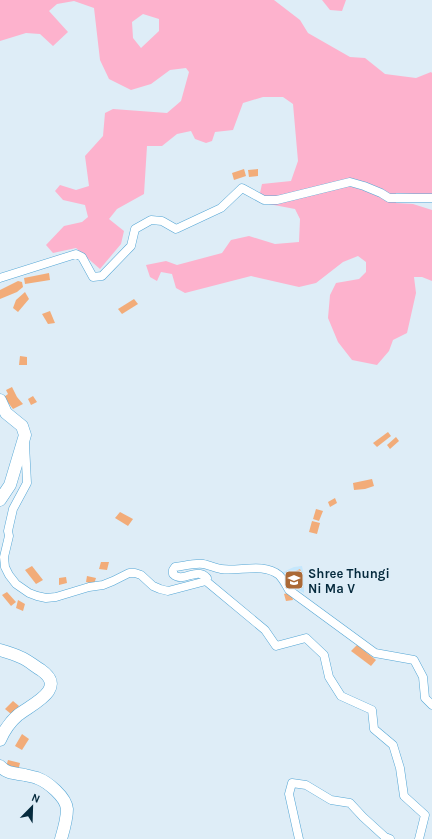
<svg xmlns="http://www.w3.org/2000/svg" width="432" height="839" viewBox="0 0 432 839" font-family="Karla,sans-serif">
<rect width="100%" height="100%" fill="#deedf7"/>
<polygon fill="#c5e7fc" points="302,566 304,576 304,593 296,589 291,590 281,576 283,572 294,567"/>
<g fill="#fdb2cd" fill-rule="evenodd">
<path d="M0 0H274L300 20 308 33 350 57 365 58 385 74 416 78 431 72 432 73V195L396 193V203L413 204 432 210V281L422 277H414L416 293 407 333 393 340 389 351 377 365 352 360 338 342 328 318 330 295 336 283 359 279 366 272V262L358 256 343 262 316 283 299 287 251 276 185 293 176 288 172 274 161 272 157 281 150 277 146 265 166 261 177 265 222 253 231 240 249 236 275 244 299 242 300 219 295 209 258 202 262 184 291 181 298 161 293 104 283 97H263L243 103 233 130 215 132 212 141 206 143 195 139 191 131 177 134 162 146H147L144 194 117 209 109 219 124 231 121 244 100 269 76 248 53 253 46 245 64 226 82 222 88 217 85 205 63 200 55 191 60 185 76 190 89 186 85 156 103 136 105 113 113 109 167 113 181 101 189 72 186 68 170 70 151 84 131 90 109 79 100 60 94 8 74 1 57 4 49 11 68 32 53 46 40 34 26 33 0 41ZM143 14 159 19V31L141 48 133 38 132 22Z"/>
<polygon points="322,0 346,0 342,11 330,10"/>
</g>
<g fill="#f2ac79">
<polygon points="244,169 246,176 234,180 232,173"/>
<polygon points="258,169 258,176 249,177 248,170"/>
<polygon points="49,273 50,280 25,284 24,278"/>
<polygon points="18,281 22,282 23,287 17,292 0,299 0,290"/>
<polygon points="25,292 29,299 18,312 13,308 16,300"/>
<polygon points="134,299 138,304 122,314 118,309"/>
<polygon points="50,311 55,323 48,324 42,314"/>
<polygon points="20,356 27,357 27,365 19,365"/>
<polygon points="12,387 17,397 23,404 13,409 4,397 8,394 6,390"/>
<polygon points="33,396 37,402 31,405 28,399"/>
<polygon points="388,432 391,436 377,447 373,443"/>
<polygon points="396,437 399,441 390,449 387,445"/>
<polygon points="372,479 374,486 365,489 354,490 353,483"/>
<polygon points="335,498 337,503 330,507 328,502"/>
<polygon points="316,509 323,511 319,521 313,519"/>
<polygon points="120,512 133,519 128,526 115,518"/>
<polygon points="312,521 320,523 317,534 309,532"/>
<polygon points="101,562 109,562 107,570 99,569"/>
<polygon points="32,566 43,580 36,584 25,570"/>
<polygon points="300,569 303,576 294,580 296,585 291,587 285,576"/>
<polygon points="87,576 96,578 94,584 86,582"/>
<polygon points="66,577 67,583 59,585 59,578"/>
<polygon points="7,592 16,602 11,606 2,595"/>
<polygon points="291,592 293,600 286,601 284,594"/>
<polygon points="18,600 25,604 23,611 16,608"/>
<polygon points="357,645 376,660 371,666 351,651"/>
<polygon points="13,701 19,706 11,714 5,709"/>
<polygon points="22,734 29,739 22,750 15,746"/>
<polygon points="8,760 20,763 18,771 6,767"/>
</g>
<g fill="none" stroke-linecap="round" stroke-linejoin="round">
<defs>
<g id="street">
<polyline points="0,278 76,254 82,257 93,277 102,276 131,246 135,229 151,220 162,221 176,229 221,208 242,188 264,200 277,200 350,182 364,186 381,193 389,198 432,198"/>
<path d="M25 444 27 483 13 509 8 531 9 536 4 557 5 567 9 575 16 584 29 593 37 596 46 598 56 597 89 587 103 585 113 581 129 573H135L141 575 153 586 160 589 168 591 206 581 207 578C197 566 183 584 173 574V570L175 567C184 566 194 563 203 564 209 565 215 568 221 569 239 572 263 562 279 575 283 579 286 585 289 590L375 653 414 660 423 677 425 698 432 705"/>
<polyline points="206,581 265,630 276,646 306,638 324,655 329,677 341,696 372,710 374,729 393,745 400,768 404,796 425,815 419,839"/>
<polyline points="299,839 289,794 292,783 306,785 331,800 350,803 363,817 385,837 390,839"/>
</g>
<g id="secondary">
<polyline points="0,400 6,413 22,426 25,435 10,485 0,500"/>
<path d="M0 650C7 652 14 654 20 657 28 660 34 666 41 670 68 689 32 704 18 715 11 721 4 731 0 740"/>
<path d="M0 766C7 774 15 773 25 775 29 776 34 777 37 778 48 782 66 797 67 809 67 819 64 829 61 839"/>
</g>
</defs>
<use href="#street" stroke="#54a6d5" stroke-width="9"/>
<use href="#secondary" stroke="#54a6d5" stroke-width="13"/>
<use href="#street" stroke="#fff" stroke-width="8"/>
<use href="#secondary" stroke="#fff" stroke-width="12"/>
</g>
<defs>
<symbol id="school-square" viewBox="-11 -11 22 22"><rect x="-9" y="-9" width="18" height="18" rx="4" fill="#ab6936" stroke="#deedf7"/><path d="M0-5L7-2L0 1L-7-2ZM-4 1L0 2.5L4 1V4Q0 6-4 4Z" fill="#fff"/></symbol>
</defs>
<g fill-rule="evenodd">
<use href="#school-square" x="283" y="569" width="22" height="22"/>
</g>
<g text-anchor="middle" stroke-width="4" stroke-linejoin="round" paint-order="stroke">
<g font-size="13" font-weight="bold" fill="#052a3d" stroke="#deedf7" text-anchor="start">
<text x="308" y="578">Shree Thungi<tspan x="308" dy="15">Ni Ma V</tspan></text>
</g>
</g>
<g transform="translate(32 807) rotate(23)" stroke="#deedf7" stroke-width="3" paint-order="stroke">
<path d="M0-3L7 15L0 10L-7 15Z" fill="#052a3d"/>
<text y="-6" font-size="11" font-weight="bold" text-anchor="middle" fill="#052a3d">N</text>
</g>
</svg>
